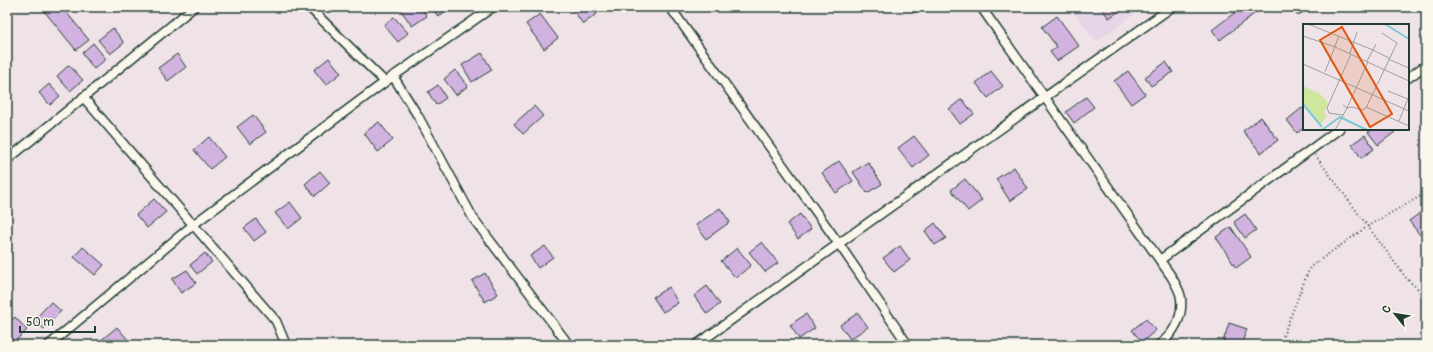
<svg xmlns="http://www.w3.org/2000/svg" width="1433" height="352" viewBox="0 0 1433 352" font-family="Pangolin,sans-serif">
<rect width="100%" height="100%" fill="#efe3e8"/>
<filter id="ink" filterUnits="userSpaceOnUse"><feTurbulence type="fractalNoise" baseFrequency=".025" numOctaves="2"/><feDisplacementMap in="SourceGraphic" scale="8" xChannelSelector="R" yChannelSelector="G"/><feConvolveMatrix kernelMatrix="1 2 1 2 8 2 1 2 1" color-interpolation-filters="sRGB"/></filter>
<g filter="url(#ink)">
<polygon fill="#e6d5e6" points="1070,7 1144,7 1096,42"/>
<g fill="#d2b3e0" stroke="#1f3d34">
<polygon points="49,7 62,7 89,40 76,50 44,11"/>
<polygon points="403,7 420,7 427,16 412,26 400,9"/>
<polygon points="430,7 449,7 439,17"/>
<polygon points="574,7 592,7 597,14 583,24 572,9"/>
<polygon points="910,7 921,7 914,13"/>
<polygon points="1100,7 1125,7 1109,18"/>
<polygon points="1242,7 1263,7 1220,40 1212,30"/>
<polygon points="1291,7 1307,7 1308,8 1298,16"/>
<polygon points="540,14 558,38 544,49 526,24"/>
<polygon points="1057,16 1079,46 1057,61 1050,52 1057,47 1042,27"/>
<polygon points="394,17 408,33 398,42 384,25"/>
<polygon points="113,28 124,43 110,54 98,40"/>
<polygon points="93,43 106,59 94,69 82,53"/>
<polygon points="482,53 492,70 472,82 462,65"/>
<polygon points="177,54 186,67 168,81 158,68"/>
<polygon points="329,58 341,73 326,85 314,70"/>
<polygon points="1166,62 1173,72 1151,86 1145,77"/>
<polygon points="69,65 83,80 70,91 57,76"/>
<polygon points="455,70 468,86 456,95 444,79"/>
<polygon points="991,71 1003,86 988,98 976,83"/>
<polygon points="1128,71 1145,94 1131,104 1114,81"/>
<polygon points="49,84 60,96 50,105 39,93"/>
<polygon points="438,85 446,98 436,105 428,92"/>
<polygon points="1086,97 1094,107 1074,123 1066,112"/>
<polygon points="962,99 974,114 960,124 949,109"/>
<polygon points="534,106 543,116 523,134 514,124"/>
<polygon points="1302,108 1304,110 1304,128 1297,133 1287,120"/>
<polygon points="253,115 266,132 250,144 237,127"/>
<polygon points="1261,117 1278,140 1261,153 1243,131"/>
<polygon points="379,122 393,140 378,152 364,133"/>
<polygon points="1373,129 1393,129 1395,132 1378,145 1368,132"/>
<polygon points="1365,135 1374,149 1361,158 1352,144"/>
<polygon points="914,136 929,155 913,168 898,148"/>
<polygon points="209,137 225,157 210,169 194,150"/>
<polygon points="839,161 853,181 836,193 822,173"/>
<polygon points="868,162 882,184 867,193 853,172"/>
<polygon points="1014,167 1028,189 1010,201 996,179"/>
<polygon points="320,171 330,183 315,196 305,184"/>
<polygon points="965,179 982,200 968,211 951,190"/>
<polygon points="154,199 166,212 147,228 136,215"/>
<polygon points="290,202 302,218 288,229 275,213"/>
<polygon points="720,208 730,222 706,239 696,225"/>
<polygon points="1424,210 1426,212 1426,231 1420,235 1409,221"/>
<polygon points="800,214 811,229 798,239 787,224"/>
<polygon points="1245,214 1256,230 1245,238 1234,222"/>
<polygon points="256,219 266,232 254,241 244,228"/>
<polygon points="935,223 946,238 935,245 925,231"/>
<polygon points="1231,227 1251,257 1236,268 1216,237"/>
<polygon points="762,242 778,263 765,272 749,252"/>
<polygon points="545,246 553,257 538,268 530,256"/>
<polygon points="900,246 910,260 894,272 883,258"/>
<polygon points="83,247 104,265 95,275 74,257"/>
<polygon points="737,248 751,265 736,278 721,261"/>
<polygon points="205,253 212,262 197,274 190,265"/>
<polygon points="187,270 196,283 181,293 172,279"/>
<polygon points="485,273 498,294 485,302 472,281"/>
<polygon points="707,286 720,304 707,314 694,296"/>
<polygon points="669,287 678,303 663,312 653,297"/>
<polygon points="51,302 61,311 44,329 34,320"/>
<polygon points="858,313 868,327 850,339 840,325"/>
<polygon points="806,314 815,328 799,339 790,325"/>
<polygon points="15,317 27,330 12,344 7,338 7,324"/>
<polygon points="1146,319 1156,330 1142,342 1132,330"/>
<polygon points="1229,323 1247,329 1241,345 1222,345"/>
<polygon points="117,327 129,341 125,345 101,345 99,342"/>
</g>
<g fill="none" stroke-linecap="round" stroke-linejoin="round">
<defs>
<g id="street">
<polyline points="309,7 385,82"/>
<polyline points="670,7 839,244 908,345"/>
<path d="M981 7 1171 276C1175 283 1181 292 1181 299 1183 318 1173 334 1159 345"/>
<polyline points="393,76 418,116 473,218 569,345"/>
<polyline points="1408,78 1426,65"/>
<polyline points="83,97 276,321 286,345"/>
<polyline points="7,160 194,7"/>
<polyline points="1160,260 1339,129"/>
<polyline points="49,345 194,224 385,82 493,7"/>
<polyline points="696,345 1172,7"/>
</g>
</defs>
<use href="#street" stroke="#1f3d34" stroke-width="11"/>
<g stroke="#1f3d34" stroke-width="2" stroke-dasharray="1 3" stroke-linecap="butt">
<polyline points="1315,155 1407,279 1426,296"/>
<polyline points="1283,336 1310,267 1368,226 1426,193"/>
</g>
<use href="#street" stroke="#fbf7ec" stroke-width="8"/>
</g>
</g>
<g transform="translate(1303 24)">
<rect width="106" height="106" fill="#efe3e8"/>
<path d="M0 62 17 70 25 78 21 90 24 92 18 100 0 78Z" fill="#cfe79d"/>
<path fill="none" stroke="#7acbd3" stroke-width="2" d="M82 0 106 15M0 80 19 103M19 106 37 93 64 106"/>
<path fill="none" stroke="#9ca1a0" stroke-width="1" d="M5 0 70 26M0 12 32 23 106 57M70 26 86 34M47 29 54 8M85 35 106 44M64 37 73 20M0 40 106 87M22 48 36 12M85 67 105 75M40 81 44 84 65 38M63 83 106 102M40 91 26 89 24 84 48 30M96 97 106 72M32 106 44 84 49 83 60 86 63 84 94 19 79 9"/>
<path fill="#de580e" fill-opacity="0.15" stroke="#de580e" stroke-width="2" d="M39 3 89 90 67 103 17 16Z"/>
<rect width="106" height="106" fill="none" stroke="#1f3d34" stroke-width="2"/>
</g>
<rect width="1433" height="352" fill="none" stroke="#fbf7ec" stroke-width="24"/>
<rect x="12" y="12" width="1409" height="328" fill="none" stroke="#1f3d34" stroke-width="1.5" filter="url(#ink)"/>
<g transform="translate(1395 314) rotate(300)" stroke="#fbf7ec" stroke-width="3" paint-order="stroke">
<path d="M0-3L7 15L0 10L-7 15Z" fill="#1f3d34"/>
<text y="-6" font-size="11" font-weight="bold" text-anchor="middle" fill="#1f3d34">С</text>
</g>
<path d="M20 326v6h75v-6" fill="none" stroke="#1f3d34" stroke-width="2"/>
<text x="26" y="326" font-size="12" fill="#1f3d34" stroke="#fbf7ec" stroke-width="3" paint-order="stroke">50 m</text>
</svg>
